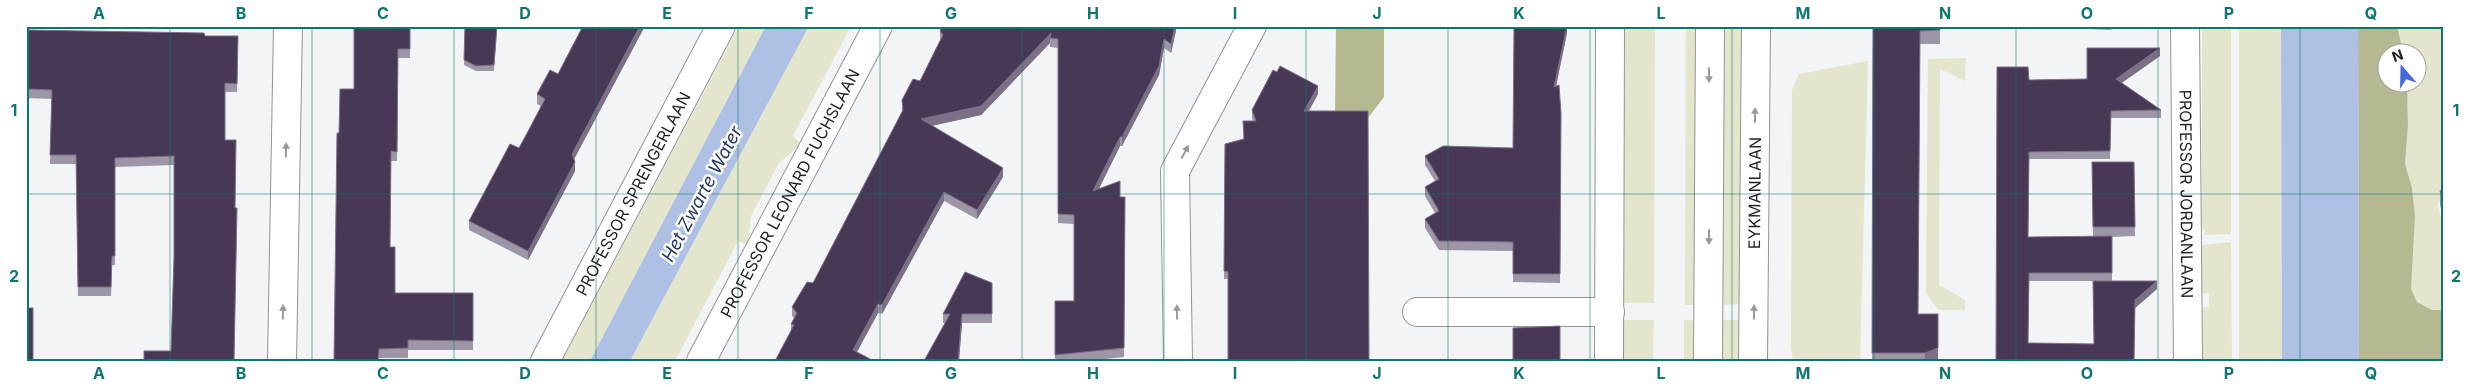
<svg xmlns="http://www.w3.org/2000/svg" width="2470" height="387" viewBox="0 0 2470 387" font-family="Inter,sans-serif">
<rect width="100%" height="100%" fill="#f3f4f5"/>
<g fill="#e3e5cd">
<polygon points="739,26 766,26 590,361 562,361"/>
<polygon points="809,26 851,26 793,136 801,144 779,163 751,216 748,242 746,244 738,241 675,361 630,361"/>
<polygon points="1621,26 1655,26 1654,303 1620,303"/>
<polygon points="1686,26 1701,26 1700,305 1685,305"/>
<polygon points="1718,26 1744,26 1743,304 1717,305"/>
<polygon points="2202,26 2231,26 2231,234 2205,235 2205,230 2202,230"/>
<polygon points="2239,26 2281,26 2282,361 2239,361"/>
<polygon points="2397,26 2444,26 2444,201 2437,203 2444,227 2444,248 2441,249 2444,260 2444,310 2432,310 2417,302 2411,289 2415,216 2412,188 2405,164 2408,125 2407,83 2418,82 2418,52 2403,52"/>
<polygon points="1966,58 1965,81 1940,69 1939,285 1965,300 1965,310 1938,310 1926,293 1928,59"/>
<polygon points="1868,61 1860,361 1793,361 1791,348 1792,90 1799,74"/>
<polygon points="2231,242 2232,361 2202,361 2202,308 2209,307 2209,293 2202,294 2202,245"/>
<polygon points="1620,320 1654,320 1653,361 1620,361"/>
<polygon points="1684,320 1700,321 1700,361 1684,361"/>
<rect x="1717" y="320" width="26" height="41"/>
</g>
<g fill="#b5b891">
<polygon points="1336,26 1384,26 1384,97 1368,118 1335,118"/>
<polygon points="2358,26 2397,26 2403,52 2388,52 2388,82 2407,83 2408,125 2405,164 2412,188 2415,216 2411,289 2417,302 2432,310 2444,310 2444,361 2359,361"/>
</g>
<g fill="#aec0e3">
<polygon points="766,26 809,26 630,361 590,361"/>
<polygon points="2281,26 2358,26 2359,361 2282,361"/>
</g>
<g fill="none" stroke-linecap="round" stroke-linejoin="round">
<defs>
<g id="street">
<path id="s1" d="M2185 26 2188 361"/>
<polyline points="1417,312 1610,312"/>
<polyline points="282,361 288,26"/>
<path id="s2" d="M545 361 721 26"/>
<path id="s3" d="M701 361 878 26"/>
<polyline points="1178,361 1175,171 1252,26"/>
<polyline points="1609,361 1610,26"/>
</g>
<g id="secondary">
<polyline points="1708,361 1710,26"/>
<path id="s4" d="M1753 361 1756 26"/>
</g>
</defs>
<use href="#street" stroke="#939495" stroke-width="30"/>
<use href="#secondary" stroke="#939495" stroke-width="30"/>
<use href="#street" stroke="#fff" stroke-width="28"/>
<use href="#secondary" stroke="#fff" stroke-width="28"/>
</g>
<g fill="#9d96a6" fill-rule="evenodd">
<polygon points="410,26 410,58 398,58 397,161 391,161 390,247 395,293 473,293 473,350 408,350 408,358 379,358 339,133 354,89"/>
<polygon points="465,26 497,26 494,71 476,71 464,65"/>
<polygon points="583,26 645,26 574,159 575,171 528,260 469,230 469,221 519,148 541,106 537,104 537,94 558,74"/>
<polygon points="942,26 1177,26 1171,53 1164,48 1159,75 1122,146 1120,146 1099,189 1120,197 1125,197 1124,357 1086,361 1055,361 1055,301 1074,301 1074,224 1058,223 1058,48 1050,47 1050,43 981,115 932,126 1003,177 977,219 944,201 882,314 878,313 857,352 791,331 791,324 794,318 792,316 792,307 813,283 902,113 902,100 920,81 940,40 940,31"/>
<polygon points="1567,26 1567,33 1556,86 1561,113 1560,283 1513,282 1513,251 1439,250 1425,228 1425,219 1435,213 1425,196 1425,187 1435,181 1425,165 1425,156 1513,148"/>
<polygon points="1873,26 1940,26 1940,44 1920,44 1918,314 1938,361 1872,361"/>
<polygon points="2064,26 2111,26 2111,30 2064,28"/>
<polygon points="26,30 205,36 238,36 237,92 225,92 171,351 174,257 174,165 115,167 115,265 112,265 111,296 78,296 76,164 50,164 52,99 26,98"/>
<path d="M2160 56 2121 83 2161 110V118H2111L2110 159H2029L2028 237H2093L2092 162H2134L2135 236 2112 237V281L2157 289 2135 308 2134 361H1996L2029 80 2087 79ZM2029 281H2093L2094 344 2028 343Z"/>
<polygon points="1277,72 1318,94 1309,111 1228,279 1224,279 1225,144 1243,139 1253,121 1252,118 1252,110"/>
<polygon points="2444,190 2444,218 2440,205 2440,191"/>
<polygon points="992,283 992,323 962,323 959,361 924,361 945,323 943,323 943,314"/>
</g>
<g fill="#7b7086">
<polygon points="640,26 645,26 572,163 572,154"/>
<polygon points="1175,26 1177,26 1171,53 1171,44"/>
<polygon points="1567,26 1567,33 1554,96 1554,87"/>
<polygon points="1051,33 1050,38 1050,43 981,115 921,128 921,119"/>
<polygon points="1164,39 1164,48 1159,75 1122,146 1122,137"/>
<polygon points="2160,48 2160,56 2116,87 2116,79"/>
<polygon points="1318,86 1318,94 1304,119 1304,111"/>
<polygon points="1120,137 1120,146 1093,200 1093,191"/>
<polygon points="575,162 575,171 528,260 528,251"/>
<polygon points="1003,168 1003,177 977,219 977,210"/>
<polygon points="944,192 944,201 882,314 882,305"/>
<polygon points="2157,281 2157,289 2135,308 2135,300"/>
<polygon points="878,304 878,313 853,359 853,350"/>
<polygon points="962,314 962,323 959,361 958,361"/>
<polygon points="1938,314 1938,361 1925,361 1925,353"/>
</g>
<g fill="#473856" stroke="#7b7086">
<polygon points="354,26 410,26 410,49 398,49 397,152 391,151 390,247 395,247 395,293 473,293 473,341 408,340 408,348 379,349 378,361 334,361 337,133 339,133 340,89 354,89"/>
<polygon points="465,26 497,26 494,65 476,66 464,60"/>
<polygon points="583,26 640,26 572,154 575,162 528,251 469,221 510,144 519,148 532,124 545,99 537,94 550,70 558,74"/>
<polygon points="942,26 1175,26 1171,44 1164,39 1159,66 1122,137 1120,137 1093,191 1120,181 1120,197 1125,197 1124,348 1055,355 1055,301 1074,301 1074,215 1058,214 1058,39 1050,38 1051,33 981,106 921,119 1003,168 977,210 944,192 882,305 878,304 853,350 874,361 775,361 794,325 791,324 797,313 792,307 807,282 813,283 903,110 902,100 913,79 920,81 943,35 940,31"/>
<polygon points="1514,26 1567,26 1554,87 1559,85 1561,113 1560,274 1513,274 1513,242 1439,241 1425,219 1439,211 1425,187 1439,179 1425,156 1443,146 1513,148"/>
<polygon points="1873,26 1940,26 1940,30 1920,31 1918,314 1938,314 1938,348 1925,353 1872,353"/>
<polygon points="26,30 204,33 205,36 238,36 237,84 225,83 225,140 236,140 235,208 237,208 234,361 144,361 144,351 171,351 174,257 174,156 115,158 115,256 112,256 111,287 78,287 76,155 50,155 52,90 26,89"/>
<polygon points="2087,48 2160,48 2116,79 2161,110 2111,111 2110,151 2029,152 2028,237 2112,236 2112,273 2029,273 2028,343 2094,344 2093,281 2157,281 2135,300 2134,361 1996,361 1997,67 2028,67 2029,80 2087,79"/>
<polygon points="1280,66 1318,86 1304,111 1368,111 1369,361 1228,361 1228,272 1224,271 1225,144 1244,139 1243,121 1256,121 1252,110 1273,70 1277,72"/>
<polygon points="2092,162 2134,162 2135,227 2093,227"/>
<polygon points="2444,190 2444,205 2440,191"/>
<polygon points="965,272 992,283 992,314 962,314 958,361 924,361 950,314 943,314"/>
<rect x="26" y="308" width="7" height="53"/>
<polygon points="1560,326 1560,361 1513,361 1513,328"/>
</g>
<defs><path id="oneway-solid" d="M-6-.8H1V-3.2L6.5 0L1 3.2V.8H-6Z" transform="scale(1.25)"/></defs>
<g fill="#9a9a9b">
<use href="#oneway-solid" transform="translate(1709 75) rotate(90)"/>
<use href="#oneway-solid" transform="translate(1755 115) rotate(-90)"/>
<use href="#oneway-solid" transform="translate(286 150) rotate(-89)"/>
<use href="#oneway-solid" transform="translate(1185 152) rotate(-62)"/>
<use href="#oneway-solid" transform="translate(1709 237) rotate(90)"/>
<use href="#oneway-solid" transform="translate(283 312) rotate(-89)"/>
<use href="#oneway-solid" transform="translate(1177 312) rotate(-91)"/>
<use href="#oneway-solid" transform="translate(1754 312) rotate(-90)"/>
</g>
<path fill="none" stroke="#0f766e" stroke-width="1" stroke-opacity="0.55" d="M170 26V361M312 26V361M454 26V361M596 26V361M738 26V361M880 26V361M1022 26V361M1164 26V361M1306 26V361M1448 26V361M1590 26V361M1732 26V361M1874 26V361M2016 26V361M2158 26V361M2300 26V361M26 194H2444"/>
<g text-anchor="middle" stroke-width="5" stroke-linejoin="round" paint-order="stroke">
<g font-size="16" fill="#1f1f20" stroke="#fff">
<text dy="6" stroke="none"><textPath href="#s3" startOffset="190">PROFESSOR LEONARD FUCHSLAAN</textPath></text>
<text dy="6" stroke="none"><textPath href="#s1" startOffset="168">PROFESSOR JORDANLAAN</textPath></text>
<text dy="6" stroke="none"><textPath href="#s2" startOffset="189">PROFESSOR SPRENGERLAAN</textPath></text>
<text dy="6" stroke="none"><textPath href="#s4" startOffset="168">EYKMANLAAN</textPath></text>
</g>
<g font-size="18" font-style="italic" fill="#223764" stroke="#fff">
<text transform="translate(702 194) rotate(-62)" y="6">Het Zwarte Water</text>
</g>
</g>
<rect width="2470" height="387" fill="none" stroke="#ffffff" stroke-width="55"/>
<g transform="translate(2402 68) rotate(340)"><circle r="24" fill="#ffffff" stroke="#a5a5a6"/>
<path d="M0-4L9 19L0 12L-9 19Z" fill="#4569dc"/>
<text y="-8" font-size="14" font-weight="bold" text-anchor="middle" fill="#1f1f20">N</text>
</g>
<rect x="28" y="28" width="2414" height="332" fill="none" stroke="#0f766e" stroke-width="2"/>
<g font-size="16" text-anchor="middle" font-weight="bold" fill="#0f766e">
<text x="99" y="19">A</text>
<text x="241" y="19">B</text>
<text x="383" y="19">C</text>
<text x="525" y="19">D</text>
<text x="667" y="19">E</text>
<text x="809" y="19">F</text>
<text x="951" y="19">G</text>
<text x="1093" y="19">H</text>
<text x="1235" y="19">I</text>
<text x="1377" y="19">J</text>
<text x="1519" y="19">K</text>
<text x="1661" y="19">L</text>
<text x="1803" y="19">M</text>
<text x="1945" y="19">N</text>
<text x="2087" y="19">O</text>
<text x="2229" y="19">P</text>
<text x="2371" y="19">Q</text>
<text x="14" y="116">1</text>
<text x="2456" y="116">1</text>
<text x="14" y="282">2</text>
<text x="2456" y="282">2</text>
<text x="99" y="379">A</text>
<text x="241" y="379">B</text>
<text x="383" y="379">C</text>
<text x="525" y="379">D</text>
<text x="667" y="379">E</text>
<text x="809" y="379">F</text>
<text x="951" y="379">G</text>
<text x="1093" y="379">H</text>
<text x="1235" y="379">I</text>
<text x="1377" y="379">J</text>
<text x="1519" y="379">K</text>
<text x="1661" y="379">L</text>
<text x="1803" y="379">M</text>
<text x="1945" y="379">N</text>
<text x="2087" y="379">O</text>
<text x="2229" y="379">P</text>
<text x="2371" y="379">Q</text>
</g>
</svg>
